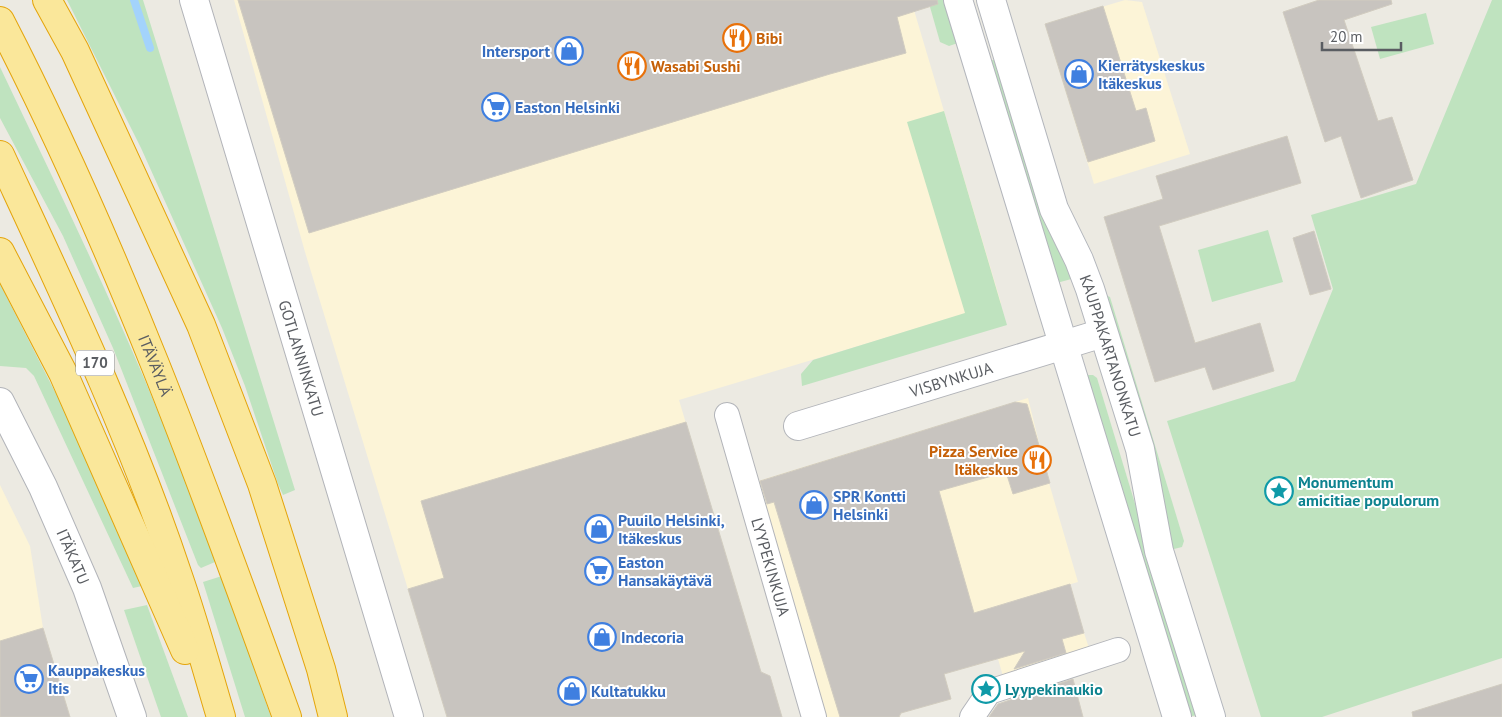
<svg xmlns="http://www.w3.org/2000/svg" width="1502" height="717" viewBox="0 0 1502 717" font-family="'PT Sans',sans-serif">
<rect width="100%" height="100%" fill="#eceae2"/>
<g fill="#fcf4d7">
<polygon points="234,0 911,0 1001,303 679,400 774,717 447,717 305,252"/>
<polygon points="1125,0 1142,2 1190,154 1094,184 1045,24"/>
<polygon points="1028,398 1049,483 1078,582 1006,603 1020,652 1084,633 1092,657 1005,683 998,659 944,674 951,699 901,713 899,717 827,717 755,482"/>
<polygon points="0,485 30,546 43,628 70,717 0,717"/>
</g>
<g fill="#bfe3bf">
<polygon points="67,0 143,0 295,490 283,495 278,484 245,386 222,328 141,148"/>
<polygon points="928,0 949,0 961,42 949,46 940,42"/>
<polygon points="1492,0 1502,0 1502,658 1322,717 1261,717 1167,421 1295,381 1333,289 1311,215 1416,184"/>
<polygon points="1426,13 1434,44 1380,59 1371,27"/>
<polygon points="1001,58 1075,278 1053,284 985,62"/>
<path d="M0 67C77 229 157 391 215 562L201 568 198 565 113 348 63 236 0 118Z"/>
<polygon points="944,111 1007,325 802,386 801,374 813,360 965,313 907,122"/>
<polygon points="1268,230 1283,282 1212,302 1198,250"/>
<polygon points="0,284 78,437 142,586 133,588 34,376 26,368 0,366"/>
<polygon points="1103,294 1110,297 1184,541 1182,547 1166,551"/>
<polygon points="1088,375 1093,375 1097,378 1199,715 1185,717 1085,378"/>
<polygon points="222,576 271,717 245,717 203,582"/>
<polygon points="147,605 188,717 161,717 124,610"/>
</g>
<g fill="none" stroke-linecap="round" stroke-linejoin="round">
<polyline stroke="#a3d3fb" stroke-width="8" points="134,0 150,48"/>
</g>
<g fill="#c8c4bf" stroke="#d1ccc0">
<polygon points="238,0 937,0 938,4 897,17 906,53 830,74 309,233"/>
<polygon points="1319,0 1391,0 1392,4 1344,20 1378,121 1392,117 1413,180 1361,198 1341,136 1325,142 1283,12"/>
<polygon points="1103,6 1136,111 1146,108 1155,141 1088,162 1045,24"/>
<polygon points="1287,136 1301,183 1159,226 1195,343 1260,323 1274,371 1213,390 1205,367 1155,382 1104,217 1163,199 1156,176"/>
<polygon points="1314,231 1331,289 1310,295 1293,238"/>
<polygon points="1015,402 1027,404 1050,483 1013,494 1006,472 939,491 974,613 1070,584 1084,633 1062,639 1066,653 1014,669 1025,651 944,674 951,699 901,713 899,717 840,717 774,502 767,504 760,481"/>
<polygon points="686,422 761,672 770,676 782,717 447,717 408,589 444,578 421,501"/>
<polygon points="43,628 70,717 0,717 0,641"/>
<polygon points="1073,679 1083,717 989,717 998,704"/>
<polygon points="1502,684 1502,717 1413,717 1412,712"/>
</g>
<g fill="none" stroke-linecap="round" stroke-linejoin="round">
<defs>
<g id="pedestrian">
<path id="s1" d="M727 415 814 717"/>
<polyline points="972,717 989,692 1118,650"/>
</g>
<g id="minor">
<path id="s2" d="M194 0 409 717"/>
<path id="s3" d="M0 402 43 487 87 588 132 717"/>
<path id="s4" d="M798 426 1103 333"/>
</g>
<g id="secondary">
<polyline points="958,0 1177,717"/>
<path id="s5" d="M991 0 1054 209 1079 260 1090 289 1140 449 1159 551 1211 717"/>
</g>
<g id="trunk">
<polyline points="47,0 75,51 201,325 262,484 321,669 333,717"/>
<path id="s6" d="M0 21C116 245 202 481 287 717"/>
<path d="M0 155C64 293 130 431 178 576 194 622 207 670 221 717"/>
<polyline points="0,252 63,373 185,650"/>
</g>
</defs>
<use href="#pedestrian" stroke="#b2b4b9" stroke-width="26"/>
<use href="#minor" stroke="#b2b4b9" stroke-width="30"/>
<use href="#secondary" stroke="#b3b6bc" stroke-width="30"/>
<use href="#trunk" stroke="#e4a40a" stroke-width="30"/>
<use href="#pedestrian" stroke="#fff" stroke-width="24"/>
<use href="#minor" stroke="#fff" stroke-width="28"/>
<use href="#secondary" stroke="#fff" stroke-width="28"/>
<use href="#trunk" stroke="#fae79a" stroke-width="28"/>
</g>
<defs>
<symbol id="restaurant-ring" viewBox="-11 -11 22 22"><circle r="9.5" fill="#fff" stroke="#e8710a" stroke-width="1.5"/><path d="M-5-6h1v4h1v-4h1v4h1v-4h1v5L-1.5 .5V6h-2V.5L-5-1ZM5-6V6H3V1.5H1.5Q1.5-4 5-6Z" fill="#e8710a"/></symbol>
<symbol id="shop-ring" viewBox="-11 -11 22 22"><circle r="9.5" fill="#fff" stroke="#3f7fe0" stroke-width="1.5"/><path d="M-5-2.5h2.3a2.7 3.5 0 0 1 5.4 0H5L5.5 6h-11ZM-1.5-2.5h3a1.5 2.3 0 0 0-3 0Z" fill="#3f7fe0"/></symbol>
<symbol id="supermarket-ring" viewBox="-11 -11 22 22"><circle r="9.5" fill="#fff" stroke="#3f7fe0" stroke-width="1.5"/><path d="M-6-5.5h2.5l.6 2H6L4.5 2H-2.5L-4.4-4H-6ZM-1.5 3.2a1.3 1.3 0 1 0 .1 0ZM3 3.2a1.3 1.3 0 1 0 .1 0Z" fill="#3f7fe0"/></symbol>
<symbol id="sight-ring" viewBox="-11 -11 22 22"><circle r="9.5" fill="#fff" stroke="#0f9aa8" stroke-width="1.5"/><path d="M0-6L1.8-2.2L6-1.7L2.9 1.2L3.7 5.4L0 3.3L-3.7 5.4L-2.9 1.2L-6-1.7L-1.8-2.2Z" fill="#0f9aa8"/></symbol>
</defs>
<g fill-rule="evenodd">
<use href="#restaurant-ring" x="721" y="22" width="32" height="32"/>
<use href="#shop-ring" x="553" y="35" width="32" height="32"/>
<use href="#restaurant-ring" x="616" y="50" width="32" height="32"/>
<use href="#shop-ring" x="1063" y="58" width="32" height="32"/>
<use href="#supermarket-ring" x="480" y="91" width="32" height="32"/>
<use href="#restaurant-ring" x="1021" y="444" width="32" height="32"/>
<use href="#sight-ring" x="1263" y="475" width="32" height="32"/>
<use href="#shop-ring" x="798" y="489" width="32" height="32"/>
<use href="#shop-ring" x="583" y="513" width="32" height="32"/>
<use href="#supermarket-ring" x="583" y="555" width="32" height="32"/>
<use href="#shop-ring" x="586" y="621" width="32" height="32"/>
<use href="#supermarket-ring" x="13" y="663" width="32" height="32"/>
<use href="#sight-ring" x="970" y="673" width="32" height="32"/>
<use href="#shop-ring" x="556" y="675" width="32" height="32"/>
</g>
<g text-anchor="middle" stroke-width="4" stroke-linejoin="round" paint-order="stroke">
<rect fill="#fff" stroke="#8c8e91" stroke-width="1" x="76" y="350.5" width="38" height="25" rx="4"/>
<g font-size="15" font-weight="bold" fill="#5a5d62">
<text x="95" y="368">170</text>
</g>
<g font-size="16" font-weight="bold" fill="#c56008" stroke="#fff" text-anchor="start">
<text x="756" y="44">Bibi</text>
<text x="651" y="72">Wasabi Sushi</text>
<text x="1018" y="457" text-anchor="end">Pizza Service<tspan x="1018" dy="18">Itäkeskus</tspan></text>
</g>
<g font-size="16" font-weight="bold" fill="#366cbe" stroke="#fff" text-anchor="start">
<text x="550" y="57" text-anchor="end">Intersport</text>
<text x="1098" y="71">Kierrätyskeskus<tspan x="1098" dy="18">Itäkeskus</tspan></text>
<text x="515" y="113">Easton Helsinki</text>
<text x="833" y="502">SPR Kontti<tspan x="833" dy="18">Helsinki</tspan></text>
<text x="618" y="526">Puuilo Helsinki,<tspan x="618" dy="18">Itäkeskus</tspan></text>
<text x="618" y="568">Easton<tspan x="618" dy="18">Hansakäytävä</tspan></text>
<text x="621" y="643">Indecoria</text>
<text x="48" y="676">Kauppakeskus<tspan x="48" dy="18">Itis</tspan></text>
<text x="591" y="697">Kultatukku</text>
</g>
<g font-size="16" fill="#5a5d62" stroke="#fff">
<text dy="6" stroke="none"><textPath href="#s5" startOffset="376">KAUPPAKARTANONKATU</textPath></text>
<text dy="6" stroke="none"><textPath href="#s2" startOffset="374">GOTLANNINKATU</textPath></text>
<text dy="6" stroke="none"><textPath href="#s6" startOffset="378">ITÄVÄYLÄ</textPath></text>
<text dy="6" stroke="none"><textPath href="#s4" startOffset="160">VISBYNKUJA</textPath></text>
<text dy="6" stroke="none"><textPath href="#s3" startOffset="171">ITÄKATU</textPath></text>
<text dy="6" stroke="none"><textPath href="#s1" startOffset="158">LYYPEKINKUJA</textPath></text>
</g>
<g font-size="16" font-weight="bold" fill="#0d838f" stroke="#fff" text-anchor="start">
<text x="1298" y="488">Monumentum<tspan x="1298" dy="18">amicitiae populorum</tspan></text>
<text x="1005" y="695">Lyypekinaukio</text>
</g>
</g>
<path d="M1322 42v8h79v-8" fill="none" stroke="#5a5d62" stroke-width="2.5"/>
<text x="1330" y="42" font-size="15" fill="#5a5d62" stroke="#ffffff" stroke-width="4" paint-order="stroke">20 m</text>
</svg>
